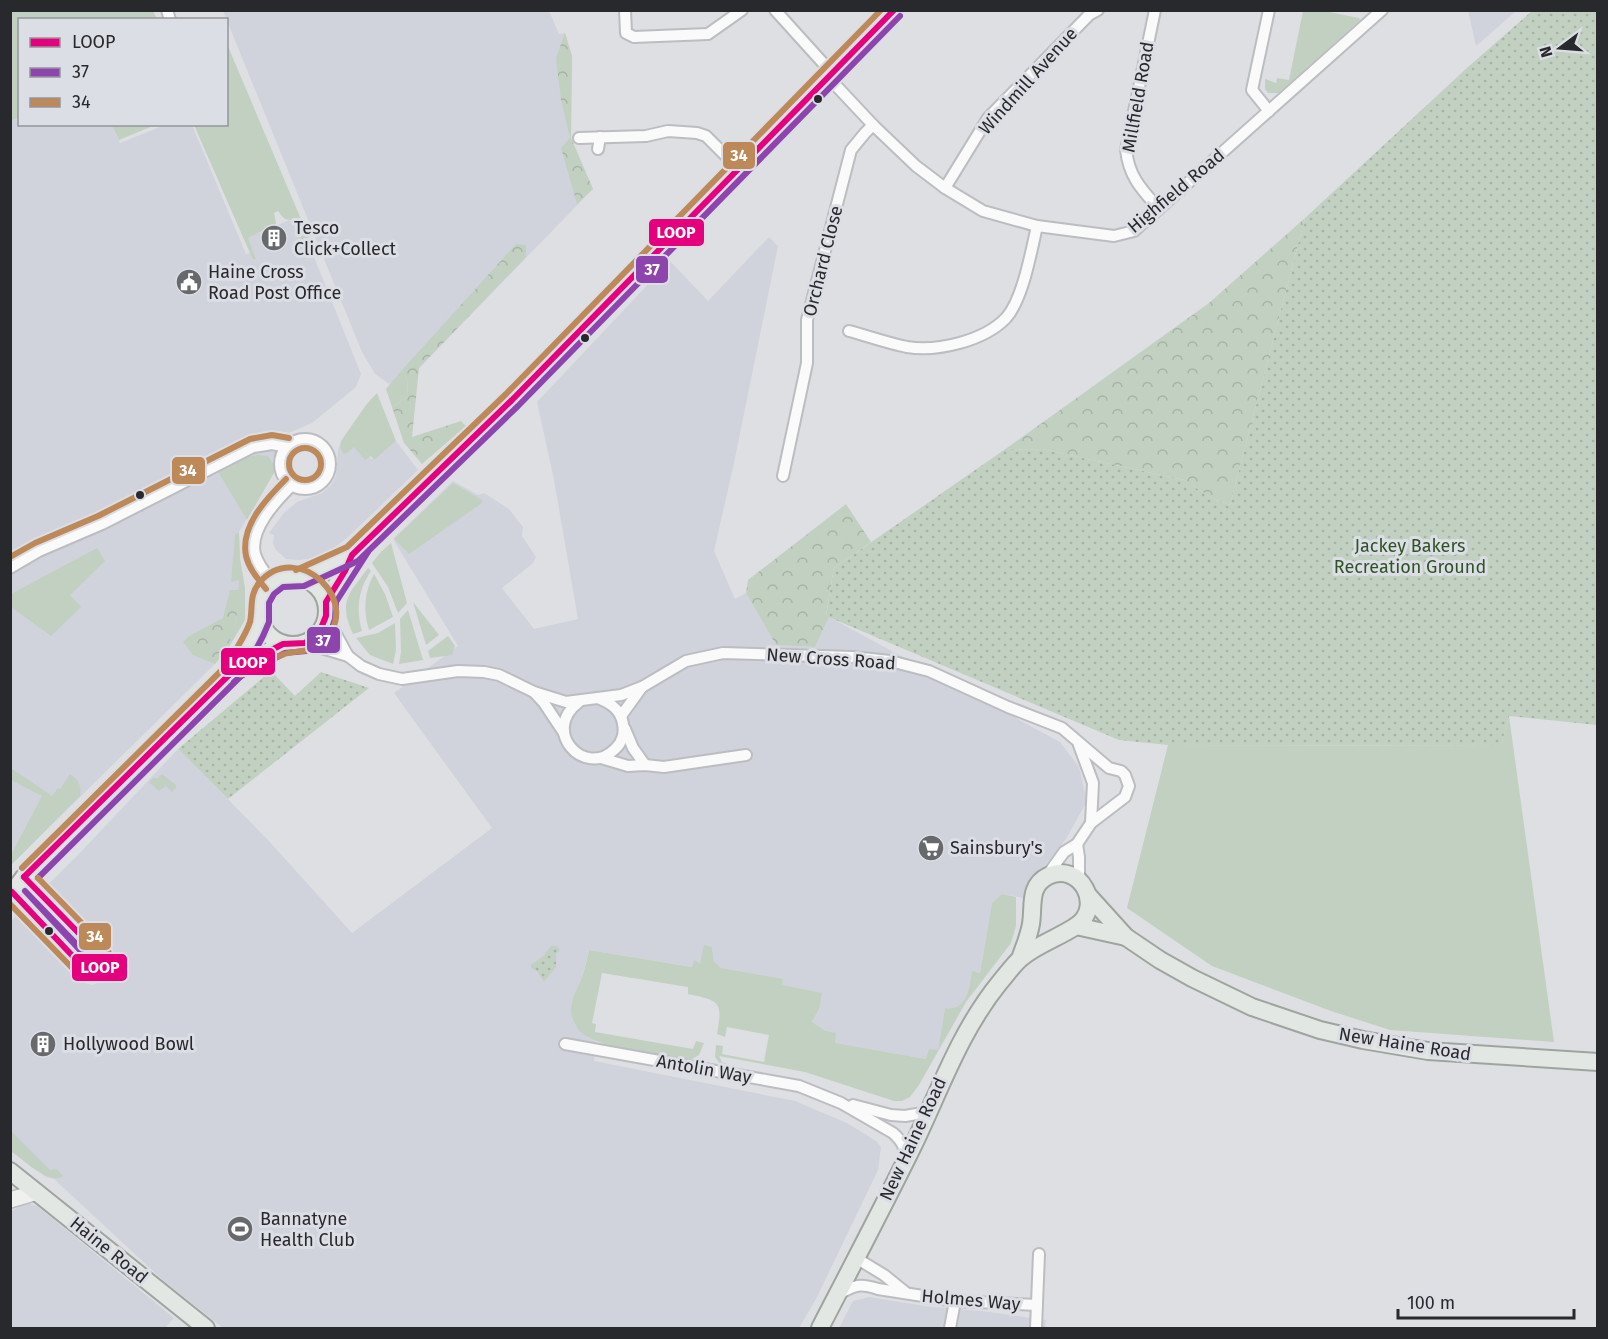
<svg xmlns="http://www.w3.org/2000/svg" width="1608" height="1339" viewBox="0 0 1608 1339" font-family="'Fira Sans',sans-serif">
<defs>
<pattern id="forest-crowns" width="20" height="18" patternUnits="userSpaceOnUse" patternTransform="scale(1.5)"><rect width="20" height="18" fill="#c2d0c1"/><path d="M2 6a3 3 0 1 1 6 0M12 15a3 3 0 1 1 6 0" fill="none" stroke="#a7b3a6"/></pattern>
<pattern id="park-dots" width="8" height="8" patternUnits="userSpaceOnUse" patternTransform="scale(1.5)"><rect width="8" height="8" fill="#c2d0c1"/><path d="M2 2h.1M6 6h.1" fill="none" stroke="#a7b3a6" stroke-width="1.8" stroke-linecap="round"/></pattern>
</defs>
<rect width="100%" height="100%" fill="#dedfe3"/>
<g fill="#d0d3dc">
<polygon points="1468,10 1516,10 1516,11 1476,46"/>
<polygon points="223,11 549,11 559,34 565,33 572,56 571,138 593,189 419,368 389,384 375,374 362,352"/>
<polygon points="19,117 20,124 112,125 120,143 165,125 192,125 246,254 250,253 253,260 256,259 247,238 292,219 302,241 312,252 361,374 356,387 312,423 289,433 275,471 239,532 240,559 245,588 245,620 231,644 215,664 11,865 10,121"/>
<polygon points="769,237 778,246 734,463 714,551 735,599 746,593 776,645 815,647 829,617 1060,742 1079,767 1087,801 1066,839 1030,884 1025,898 1002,894 992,903 980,973 972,972 967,997 963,1003 955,1008 945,1008 938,1051 926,1059 834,1043 826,1031 812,1022 819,1009 782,985 783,980 721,968 714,961 712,947 700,964 693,967 589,950 582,977 571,1004 571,1011 575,1025 585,1036 597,1042 594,1061 795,1101 847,1123 876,1141 881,1147 878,1170 817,1297 799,1328 223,1328 164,1281 54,1179 46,1177 11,1151 11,921 77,856 178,749 268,840 352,933 492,828 394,693 458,646 393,539 453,481 478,495 484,493 509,509 523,527 522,536 536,557 533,563 502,588 534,629 578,619 554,480 537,402 670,261 708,301"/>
<polygon points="341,441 340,447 346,454 354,447 374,460 396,441 418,470 348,537 330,551 315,558 299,560 286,559 276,550 273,543 274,535 269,533 284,513 297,502 322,493 331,485 336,476 338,450"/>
<polygon points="26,1203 37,1206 174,1318 165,1328 11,1328 11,1211"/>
<polygon points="869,1297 931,1307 982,1311 1046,1320 1045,1328 839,1328 853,1301"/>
</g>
<g fill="#c2d0c1">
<polygon points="11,10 153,11 157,19 20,20 19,117 11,121"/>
<polygon points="1303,11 1324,11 1359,18 1360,20 1279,93 1268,93 1265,89 1265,79 1276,83 1277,78 1289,80"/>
<path d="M227 44 309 238 302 241 292 220C283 220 283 217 278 211L274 213 276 224 248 238 256 259 253 260 194 125 226 124Z"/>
<polygon points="112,125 155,125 119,140"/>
<polygon points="402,370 408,381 407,397 392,407 386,389"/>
<polygon points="377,393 396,441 374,460 371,456 365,460 354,447 346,454 343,453 340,447 341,441 366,405"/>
<polygon points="257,455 268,456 274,465 275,471 247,520 217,470 242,458"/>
<polygon points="453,483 482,500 482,503 409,554 394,539"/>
<polygon points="239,532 240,559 245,588 245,620 227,649 237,617 239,580 231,582 235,535"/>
<polygon points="391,543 407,603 398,613 388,587 372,563 381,552"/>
<polygon points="97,548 105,561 70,595 81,607 51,636 11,607 11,594"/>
<path d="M368 568 371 571C358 590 356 609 362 631L353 634C338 601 349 594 368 568Z"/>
<path d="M374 574 385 594 393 617 369 630C363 610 364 593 374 574Z"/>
<polygon points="413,602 439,635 426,645"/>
<polygon points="408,610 423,660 399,664 401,652 400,619"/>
<polygon points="395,623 396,650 393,664 370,655 356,638 378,633"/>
<polygon points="448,636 455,646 452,655 430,658 428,651"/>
<polygon points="1509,716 1554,1042 1390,1030 1331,1011 1212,966 1127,908 1168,745 1501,746"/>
<path d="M11 768 52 796 58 788 60 789 70 774C79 780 82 786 80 796L11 865V855L42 796 11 780Z"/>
<polygon points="162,774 176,785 176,788 172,792 166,786 159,791 149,782 153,778 158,778"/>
<path d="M1002 894 1016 897V926L1011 943 966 1002 919 1085 910 1097 902 1101H894L805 1072 719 1056 722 1062 728 1064 727 1068 720 1064 715 1057 716 1045 723 1046 722 1054 764 1062 769 1035 727 1027 725 1037 717 1034C723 1001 720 1001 688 994V987L602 973 592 1023 596 1024 595 1032 693 1049 696 1041 704 1043 699 1055 692 1059C671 1061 601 1047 584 1035 577 1030 572 1020 571 1012 570 999 578 988 582 977 585 968 587 959 589 950L692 967 694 960 700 964 704 945 712 947 714 961 721 968 783 979 782 985 822 993 819 1009 812 1022 826 1031 836 1033 835 1043 926 1059 929 1049 938 1050 945 1008C968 1011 969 988 972 971L980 973 992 903Z"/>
<path d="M11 1131 50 1170 57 1169 63 1176C50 1186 22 1159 11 1151Z"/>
</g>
<g fill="url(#forest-crowns)">
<polygon points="565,33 572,56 571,138 593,189 577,204 561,148 570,138 561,100 556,58"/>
<polygon points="1305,218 1230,505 1213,499 1184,480 1042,449 1004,450 1209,303"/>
<polygon points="516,244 526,245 526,257 419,368 412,437 461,421 466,426 422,464 404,443 392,407 407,397 408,381 402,370"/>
<polygon points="846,504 871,542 834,568 826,615 829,617 815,647 776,645 746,593 748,580"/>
<path d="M230 590H240C236 620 236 639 215 664L193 655 183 642 189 636 223 618Z"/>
</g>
<g fill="url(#park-dots)">
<polygon points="1532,11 1597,11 1597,725 1509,716 1501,746 1168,745 1119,740 826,616 834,568 1004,450 1042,449 1184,480 1213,499 1230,505 1305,218 1468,67"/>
<polygon points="271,671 295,696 321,672 369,688 228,799 178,749"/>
<polygon points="551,946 557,946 560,950 556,954 556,967 544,982 537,971 531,968 531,965 543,956"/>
</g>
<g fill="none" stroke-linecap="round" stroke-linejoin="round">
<defs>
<g id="street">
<polyline points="167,10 170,20"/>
<polyline points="625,10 626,33 634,37 708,34 742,10"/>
<polyline points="775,10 832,73"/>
<path d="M1155 10 1126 150C1129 177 1142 190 1159 209"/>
<polyline points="1269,10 1252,90 1269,111"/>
<polyline points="828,77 873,125 916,166 945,188 983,211 1037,226 1114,236 1134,231 1382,10"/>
<polyline points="579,138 646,136 668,131 697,133 706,136 739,169"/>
<polyline points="598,149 600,137"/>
<polyline points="945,188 988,118 1089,15 1098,10"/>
<path d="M849 331C868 336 887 343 907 347 937 352 984 341 1006 318 1023 299 1031 252 1037 226"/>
<circle cx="305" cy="464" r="25"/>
<polyline points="783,476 807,363 807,320 851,150 865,133 873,125"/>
<polyline points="10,568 39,551 102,524 253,447 272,444 287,447"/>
<path d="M273 583C266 574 258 565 255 554 249 529 276 501 292 485"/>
<polyline points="326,616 348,656 361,666 379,674 402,679 458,671 484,672 499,675 534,692 566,702 621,695 642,687 686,661 723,653 852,657 890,661 929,671 1008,707 1062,728 1109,768 1121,771 1125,775 1129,786 1125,797 1091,823 1077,844 1064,852 1046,877"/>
<polyline points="299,645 318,647 348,656"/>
<polyline points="534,692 544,703 564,733"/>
<path d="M579 702C540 731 585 779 615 749 622 743 625 733 623 724 621 710 611 703 598 698"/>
<polyline points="621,716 642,687"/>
<polyline points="625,729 633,748 645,765"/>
<polyline points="1079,745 1093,783 1091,823"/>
<polyline points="601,758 628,766 645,765 664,767 746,755"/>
<polyline points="1077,844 1079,857 1079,880"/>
<path d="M565 1044 799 1086 841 1103 893 1133C902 1141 905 1147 906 1159"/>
<polyline points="853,1105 891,1115 905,1116 929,1112"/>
<polyline points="856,1258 884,1275 905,1292"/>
<path d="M839 1294C855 1285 860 1283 878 1289L955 1301 1037 1305"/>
<polyline points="950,1328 955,1301"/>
<polyline points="1036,1328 1039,1254"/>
</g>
<polyline id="secondary" points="10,1200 37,1192"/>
<g id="primary">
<circle cx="293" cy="611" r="34"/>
<polyline points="300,578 352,555 512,400 894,10"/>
<polyline points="326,602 345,571 352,555"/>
<polyline points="236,668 283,644"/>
<polyline points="1088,895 1126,937 1160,960 1192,978 1252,1007 1320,1030 1363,1040 1428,1051 1598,1062"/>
<polyline points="10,896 24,877 57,844 236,668 260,620"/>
<polyline points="1076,926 1126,937"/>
<polyline points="10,1171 206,1328"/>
<path d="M820 1328C851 1268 883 1207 913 1146 940 1090 960 1031 1000 982 1007 974 1013 965 1021 958 1038 944 1058 938 1076 926 1105 907 1080 861 1048 876 1028 886 1034 906 1031 924 1029 936 1024 947 1020 959"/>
</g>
</defs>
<use href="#street" stroke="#bcbdc0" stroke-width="14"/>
<use href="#secondary" stroke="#bcbdc0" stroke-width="18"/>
<use href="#primary" stroke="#9ea59f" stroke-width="20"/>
<use href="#street" stroke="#fafafb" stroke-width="10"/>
<use href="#secondary" stroke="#eff1ef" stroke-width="15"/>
<use href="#primary" stroke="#e3e7e3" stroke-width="16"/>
<defs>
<g id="bus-1">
<polyline points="24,877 236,668 283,644 305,643 319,633 326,616 326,602 345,571 352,555 512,400 894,10"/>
<polyline points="12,892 84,968 93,971 100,967 102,960 100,955 24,877"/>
</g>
<g id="bus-2">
<polyline points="234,682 241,676 285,653 306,651 322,642 332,628 335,619 336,602 368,552"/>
<polyline points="38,878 243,674 263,636 269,622 269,603 274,594 283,587 304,586 358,561 518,406 900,16"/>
<polygon points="25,891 92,960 92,961 90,961"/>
</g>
<g id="bus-3">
<circle cx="305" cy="464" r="16"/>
<polyline points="10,557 35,543 98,516 250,439 272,435 289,438"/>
<polyline points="296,570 347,547 506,394 881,10"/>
<path d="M266 589C258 579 249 569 246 556 240 526 266 499 286 479"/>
<path d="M22 868 229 663C235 649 245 637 250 622 253 608 249 595 259 583 298 537 367 605 321 643 307 655 295 649 282 655 268 660 255 669 241 675"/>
<polyline points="10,904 79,975 92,980 104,975 111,964 108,950 38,878"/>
</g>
</defs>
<use href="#bus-1" stroke="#dcdee5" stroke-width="10"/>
<use href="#bus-2" stroke="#dcdee5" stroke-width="10"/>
<use href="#bus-3" stroke="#dcdee5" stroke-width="10"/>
<use href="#bus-1" stroke="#e5007d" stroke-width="6"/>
<use href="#bus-2" stroke="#8e44ad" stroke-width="6"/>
<use href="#bus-3" stroke="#be8959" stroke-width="6"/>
</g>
<defs>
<symbol id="building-disc" viewBox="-11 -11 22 22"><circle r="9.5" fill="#68696c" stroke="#dcdee5"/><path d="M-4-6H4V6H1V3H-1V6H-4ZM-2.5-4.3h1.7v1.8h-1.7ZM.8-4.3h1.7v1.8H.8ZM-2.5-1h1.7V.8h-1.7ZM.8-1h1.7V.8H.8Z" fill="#fff"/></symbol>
<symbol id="civic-disc" viewBox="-11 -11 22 22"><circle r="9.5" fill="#68696c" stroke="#dcdee5"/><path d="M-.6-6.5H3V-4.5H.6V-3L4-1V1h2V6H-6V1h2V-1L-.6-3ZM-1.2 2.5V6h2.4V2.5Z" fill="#fff"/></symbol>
<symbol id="supermarket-disc" viewBox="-11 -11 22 22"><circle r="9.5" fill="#68696c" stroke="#dcdee5"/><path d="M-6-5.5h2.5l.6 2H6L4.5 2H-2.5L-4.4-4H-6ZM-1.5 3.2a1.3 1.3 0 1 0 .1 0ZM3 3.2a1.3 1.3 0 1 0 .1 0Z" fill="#fff"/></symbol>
<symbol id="stadium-disc" viewBox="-11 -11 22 22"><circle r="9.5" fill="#68696c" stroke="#dcdee5"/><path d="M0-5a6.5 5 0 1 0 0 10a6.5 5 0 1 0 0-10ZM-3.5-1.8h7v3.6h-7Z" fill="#fff"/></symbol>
</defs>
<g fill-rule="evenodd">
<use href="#building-disc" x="259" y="223" width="30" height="30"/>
<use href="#civic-disc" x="174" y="267" width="30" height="30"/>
<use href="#supermarket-disc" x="916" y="833" width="30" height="30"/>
<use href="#building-disc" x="28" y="1029" width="30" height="30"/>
<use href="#stadium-disc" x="225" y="1214" width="30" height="30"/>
</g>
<g fill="#28292c" stroke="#dcdee5" stroke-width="2">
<circle cx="818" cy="99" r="5"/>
<circle cx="585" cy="338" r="5"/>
<circle cx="140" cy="495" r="5"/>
<circle cx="49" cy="931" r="5"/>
</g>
<g text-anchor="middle" stroke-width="6" stroke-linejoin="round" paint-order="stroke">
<g font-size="18" fill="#28292c" stroke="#dcdee5">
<text transform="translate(1028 81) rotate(-48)" y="6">Windmill Avenue</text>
<text transform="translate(1138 97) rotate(-80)" y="6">Millfield Road</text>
<text transform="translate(1176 191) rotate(-40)" y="6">Highfield Road</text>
<text transform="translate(823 261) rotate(-76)" y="6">Orchard Close</text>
<text transform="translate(831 659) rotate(4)" y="6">New Cross Road</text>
<text transform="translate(1405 1044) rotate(9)" y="6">New Haine Road</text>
<text transform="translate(704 1069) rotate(10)" y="6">Antolin Way</text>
<text transform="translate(913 1139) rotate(-65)" y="6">New Haine Road</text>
<text transform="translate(109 1250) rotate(39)" y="6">Haine Road</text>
<text transform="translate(971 1300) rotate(5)" y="6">Holmes Way</text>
</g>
<g font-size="18" fill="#28292c" stroke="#dcdee5" text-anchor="start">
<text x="294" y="234">Tesco<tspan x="294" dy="21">Click+Collect</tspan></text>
<text x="208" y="278">Haine Cross<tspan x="208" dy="21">Road Post Office</tspan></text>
<text x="950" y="854">Sainsbury's</text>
<text x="63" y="1050">Hollywood Bowl</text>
<text x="260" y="1225">Bannatyne<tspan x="260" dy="21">Health Club</tspan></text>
</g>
<g font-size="18" fill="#2f5424" stroke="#dcdee5">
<text x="1410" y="552">Jackey Bakers<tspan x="1410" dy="21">Recreation Ground</tspan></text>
</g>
</g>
<g stroke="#dcdee5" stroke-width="2">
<rect x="722" y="141" width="34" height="29" rx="6" fill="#be8959"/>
<rect x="648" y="218" width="57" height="29" rx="6" fill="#e5007d"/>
<rect x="635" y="255" width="34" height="29" rx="6" fill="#8e44ad"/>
<rect x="171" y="456" width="35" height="29" rx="6" fill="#be8959"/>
<rect x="306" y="626" width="35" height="28" rx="6" fill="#8e44ad"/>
<rect x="220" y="647" width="56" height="29" rx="6" fill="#e5007d"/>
<rect x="78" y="922" width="34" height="29" rx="6" fill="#be8959"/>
<rect x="71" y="953" width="57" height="29" rx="6" fill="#e5007d"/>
</g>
<g font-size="16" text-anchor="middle" font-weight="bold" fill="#fff">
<text x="739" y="161">34</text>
<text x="676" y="238">LOOP</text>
<text x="652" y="275">37</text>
<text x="188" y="476">34</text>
<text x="323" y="646">37</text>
<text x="248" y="668">LOOP</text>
<text x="95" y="942">34</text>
<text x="100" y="973">LOOP</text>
</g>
<rect width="1608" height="1339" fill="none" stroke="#28292c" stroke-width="24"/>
<rect x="18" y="18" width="210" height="108" fill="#dcdee5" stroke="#94969b" stroke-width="1.5"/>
<rect x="30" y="38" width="30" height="9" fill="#e5007d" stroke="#94969b" stroke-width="1.5"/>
<text x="72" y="48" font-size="18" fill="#28292c">LOOP</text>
<rect x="30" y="68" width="30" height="9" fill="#8e44ad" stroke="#94969b" stroke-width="1.5"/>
<text x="72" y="78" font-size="18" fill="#28292c">37</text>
<rect x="30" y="98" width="30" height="9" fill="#be8959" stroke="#94969b" stroke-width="1.5"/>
<text x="72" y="108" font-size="18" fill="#28292c">34</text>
<g transform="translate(1560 48) rotate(254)" stroke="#dcdee5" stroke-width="4.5" paint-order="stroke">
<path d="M0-4.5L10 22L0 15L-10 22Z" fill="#28292c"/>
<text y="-9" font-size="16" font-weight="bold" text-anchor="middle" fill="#28292c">N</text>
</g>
<path d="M1398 1309v9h176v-9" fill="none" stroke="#28292c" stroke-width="3"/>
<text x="1407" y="1309" font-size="18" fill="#28292c" stroke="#dcdee5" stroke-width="4.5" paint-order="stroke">100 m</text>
</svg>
